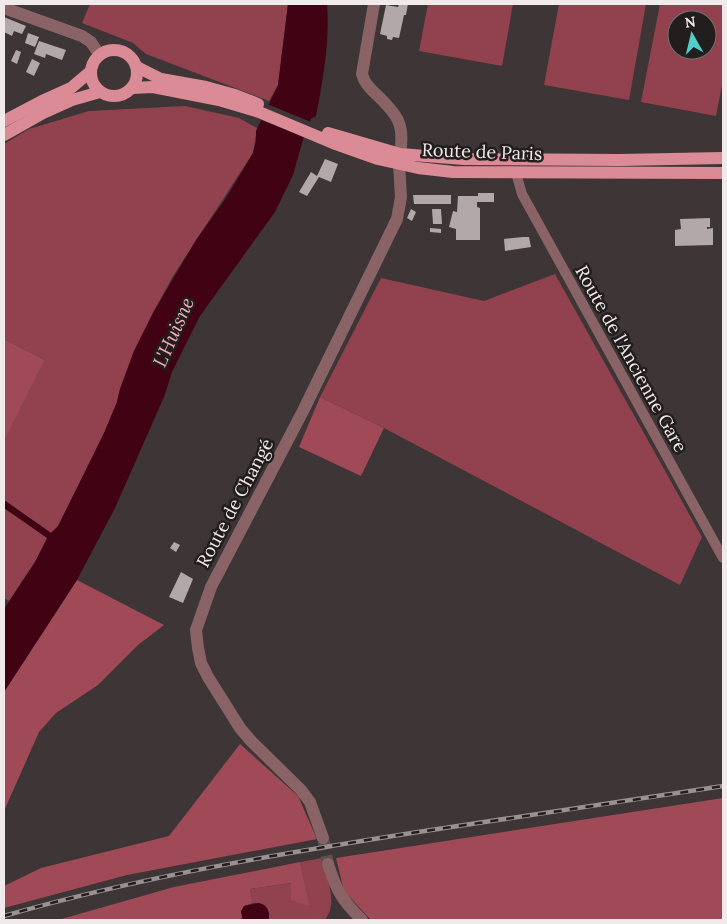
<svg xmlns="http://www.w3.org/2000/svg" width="727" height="924" viewBox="0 0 727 924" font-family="Lora,serif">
<rect width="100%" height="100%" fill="#3e3536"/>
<g fill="#92414e" fill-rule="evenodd">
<polygon points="90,4 288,4 278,85 269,101 146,54 133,43 82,23"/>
<polygon points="428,4 513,4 502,66 419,51"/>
<polygon points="559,4 646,4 629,100 544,85"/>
<path d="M660 4H723V80L716 116 641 102ZM677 20H707V50H677Z"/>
<polygon points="185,106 239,118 257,128 253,153 173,276 154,311 134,351 120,389 117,402 104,433 80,484 58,526 51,533 4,500 4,442 45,360 4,339 4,144 29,129 89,111"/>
<polygon points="555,274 702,537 680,585 384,428 320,397 381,278 484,301"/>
<polygon points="4,508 48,538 35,562 9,601 4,598"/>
<path d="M322 858C326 878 339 902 325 920H269V912L259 903H253L250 889 292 883 308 905 300 862Z"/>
</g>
<g fill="#a04a58">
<polygon points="4,339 45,360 4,442"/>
<polygon points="320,397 384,428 361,476 299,447"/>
<polygon points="77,580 164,625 138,645 98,685 56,713 39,732 4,811 4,692"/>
<polygon points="240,744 298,796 317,839 127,875 4,908 4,886 41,868 169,836"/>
<polygon points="723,798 723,920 371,920 344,891 336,858"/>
<polygon points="300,862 309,906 291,900 291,883 250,889 253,903 244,906 241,911 242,917 240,920 58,920 174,887"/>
</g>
<g fill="#410314">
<path d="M288 4H327C330 42 323 79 316 116L311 119 304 136 293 175 275 212 200 316 172 372 164 397 115 508 77 580 4 692V609L35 562 47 538 4 508V500L51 533 58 526 104 433 117 402 120 389 134 351 154 311 196 240 226 198 253 153 256 141V131L278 85Z"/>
<path d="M259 903C268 905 269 911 269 920H243L241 911 244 906Z"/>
</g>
<polygon fill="#3e3536" points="267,104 311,122 305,137 261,120"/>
<g fill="#b3a8a9">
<polygon points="399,4 408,4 406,15 404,15 399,38 393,37 392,40 387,39 387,36 380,34 386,5 398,7"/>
<polygon points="4,17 26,26 22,34 14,31 12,36 4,32"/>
<polygon points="28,33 39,37 35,47 25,43"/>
<polygon points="39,41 66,50 62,60 46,54 45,58 34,54"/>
<polygon points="16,50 21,52 17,64 11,61"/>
<polygon points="32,59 40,63 34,76 26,72"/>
<polygon points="325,159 338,164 331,182 319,177 307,196 299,192 311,172 317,176"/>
<polygon points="478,193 494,193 494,202 477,202 477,207 480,208 480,240 456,240 456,229 449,227 453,211 457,212 458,196 478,196"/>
<polygon points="413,195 451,195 451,204 414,204"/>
<polygon points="411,209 416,212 412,221 407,218"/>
<polygon points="432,209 441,209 442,224 433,224"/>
<polygon points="710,218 710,227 707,227 707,229 713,228 713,245 675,246 675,230 681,229 680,219"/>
<polygon points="430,228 441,229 441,233 430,232"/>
<polygon points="523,237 529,237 531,247 505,251 504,239"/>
<polygon points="174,542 180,545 176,552 170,548"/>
<polygon points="181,572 193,579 183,603 169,597"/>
</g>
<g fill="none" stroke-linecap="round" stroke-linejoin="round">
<polyline stroke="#595051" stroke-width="12" stroke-dasharray="12 6" stroke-linecap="butt" points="323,838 328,864"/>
<polyline stroke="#8a6367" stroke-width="10" points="516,173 522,194 723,558"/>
<g stroke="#8a6367" stroke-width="12">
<path d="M374 4 362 74C364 83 370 89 377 95 398 115 405 125 400 154"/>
<polyline points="4,8 82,36 91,42 97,51 101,54"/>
<polyline points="323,838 310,802 301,790 252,742 240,728 208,677 201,663 198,648 196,630 211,587 303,411 397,219 401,197 399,164"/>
<path d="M328 864C337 892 342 900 362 920"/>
</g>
<g stroke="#db8b95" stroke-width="12">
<circle cx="114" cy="73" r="23"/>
<polyline points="137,67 161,79 206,87 235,95 258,104"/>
<polyline points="132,88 153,87 219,100 259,112 333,143 378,159 418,168 453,172 723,173"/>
<polyline points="4,121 42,101 71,88 91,71"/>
<polyline points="328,133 400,154 464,159 620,160 723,158"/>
<polyline points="4,135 43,113 72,100 100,92"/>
</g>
<defs>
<path id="rail" d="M4 916C140 877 278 854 418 832 519 817 621 802 723 786"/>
</defs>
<use href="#rail" stroke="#999192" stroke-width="4.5"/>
<use href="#rail" stroke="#221e1e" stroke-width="2.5" stroke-dasharray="8" stroke-linecap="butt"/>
</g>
<g text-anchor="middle" stroke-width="5" stroke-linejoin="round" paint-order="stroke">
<g font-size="18" fill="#f1eaeb" stroke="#221e1e">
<text transform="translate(482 152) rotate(2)" y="6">Route de Paris</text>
<text transform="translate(631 359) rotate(61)" y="6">Route de l'Ancienne Gare</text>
<text transform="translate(235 503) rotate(-62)" y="6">Route de Changé</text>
</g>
<g font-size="19" font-style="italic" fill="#f7aeb6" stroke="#221e1e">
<text transform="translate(173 332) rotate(-66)" y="7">L'Huisne</text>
</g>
</g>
<rect width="727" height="924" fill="none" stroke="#f1eaeb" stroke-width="10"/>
<g transform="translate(692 35) rotate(352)"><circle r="24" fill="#221e1e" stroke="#757070"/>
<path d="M0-4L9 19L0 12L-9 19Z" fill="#53cdc9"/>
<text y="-8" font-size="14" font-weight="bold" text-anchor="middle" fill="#f1eaeb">N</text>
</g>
</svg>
